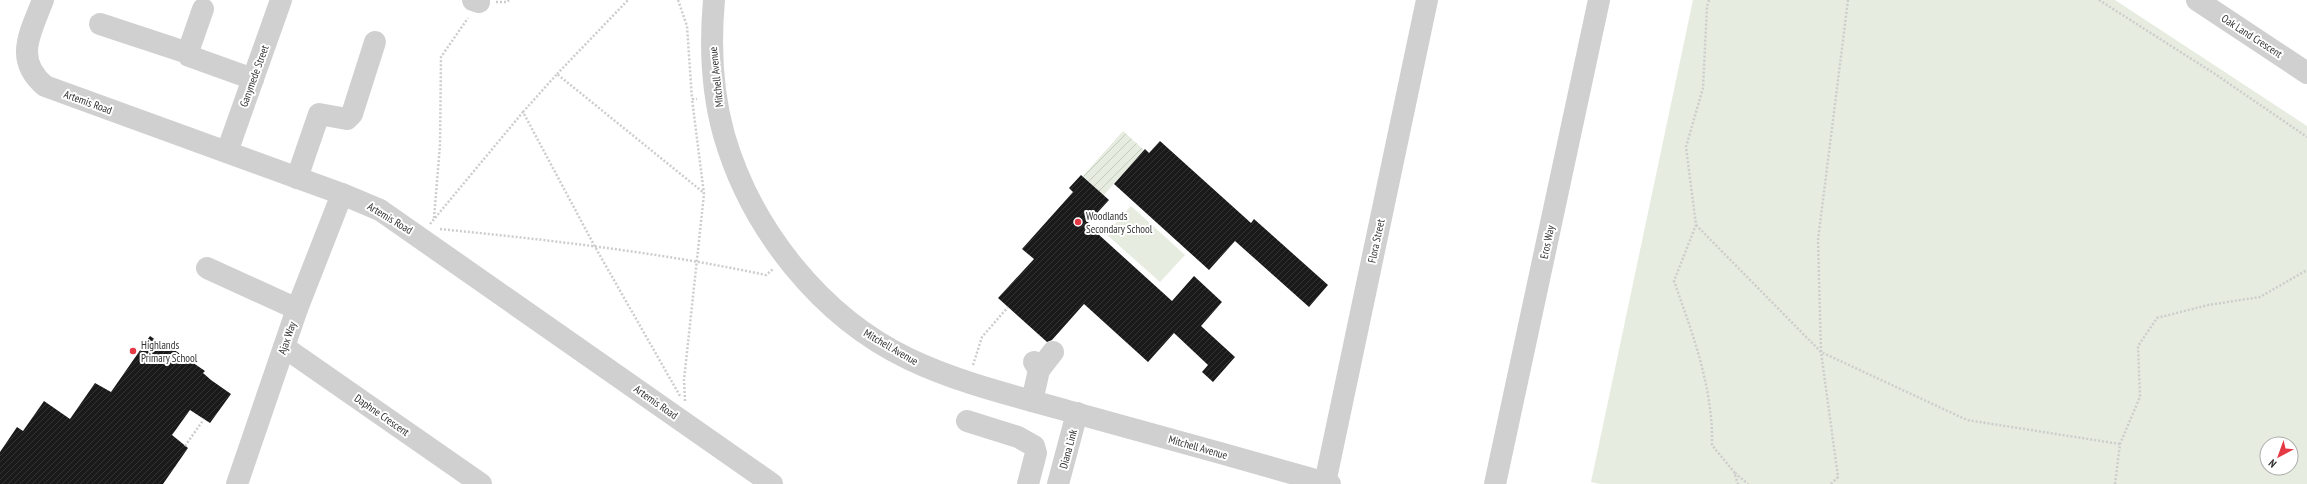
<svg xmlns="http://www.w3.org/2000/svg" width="2307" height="484" viewBox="0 0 2307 484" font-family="'PT Sans Narrow',sans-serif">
<defs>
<pattern id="garden-furrows" width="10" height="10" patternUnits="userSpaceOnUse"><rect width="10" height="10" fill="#e6ecdf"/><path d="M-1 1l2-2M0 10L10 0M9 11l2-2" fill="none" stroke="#c6cbc0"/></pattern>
<pattern id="building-hatch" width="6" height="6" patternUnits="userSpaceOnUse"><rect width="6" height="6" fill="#1a1a1a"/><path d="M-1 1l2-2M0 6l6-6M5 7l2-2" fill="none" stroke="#333"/></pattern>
</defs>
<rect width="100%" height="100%" fill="#fff"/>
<g fill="#e6ecdf" fill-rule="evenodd">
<path d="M1693 0H2115L2307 126V484H1600L1591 482ZM2267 444H2291V468H2267Z"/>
<polygon points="1131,206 1185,255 1160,282 1106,234"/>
</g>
<polygon fill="url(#garden-furrows)" points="1123,131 1144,150 1103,196 1083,176"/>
<g fill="url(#building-hatch)">
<polygon points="1160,141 1251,223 1254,219 1328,285 1309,307 1235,241 1209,270 1114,184 1145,149 1149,153"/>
<polygon points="1081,175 1109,200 1087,224 1172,301 1194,276 1222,302 1201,326 1235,357 1213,382 1202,372 1208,365 1174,333 1148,362 1084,304 1052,340 1047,342 998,298 1034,259 1022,249 1073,192 1069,188"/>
<polygon points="150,336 169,349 170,347 205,371 203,373 211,380 231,394 210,423 190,410 172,435 188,448 163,484 0,484 0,452 17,427 23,431 44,401 70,419 95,383 111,392"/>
</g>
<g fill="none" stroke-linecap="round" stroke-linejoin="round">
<g stroke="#cdcdcd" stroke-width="2.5" stroke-dasharray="2 2" stroke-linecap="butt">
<polyline points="678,0 687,26 692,99"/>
<path d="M1709 0 1707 6 1703 88 1686 147 1696 225 1674 281C1693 335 1713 387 1712 445L1734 472 1738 484"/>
<polyline points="2099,0 2215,74 2307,137"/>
<polyline points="496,2 507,2 509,0"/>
<polyline points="557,74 628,0"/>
<polyline points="523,112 557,74 704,193"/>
<polyline points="434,218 440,145 441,57 468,18"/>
<polyline points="430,224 523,112 594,245 680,396"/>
<polyline points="1696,225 1821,352 1967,420 2120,444"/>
<path d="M440 229C549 240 658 252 766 275L773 269"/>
<polyline points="973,365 982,337 1008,307"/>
<polyline points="685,401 684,380 704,194 692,99 697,99"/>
<polyline points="185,446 204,419"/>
<polyline points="1735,473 1748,484"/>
<polyline points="1831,484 1838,477 1821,352 1818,240 1848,0"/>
<polyline points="2115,484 2120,444 2140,397 2138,346 2157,318 2208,305 2260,297 2307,270"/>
</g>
<g stroke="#d0d0d0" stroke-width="22">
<path d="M43 0C31 32 13 59 45 86L342 194 380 210 772 484"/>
<polyline points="473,0 479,2"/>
<path d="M714 0C710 44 712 92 724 135 751 229 821 317 909 359 959 383 1015 396 1068 411 1155 435 1243 459 1330 484"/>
<polyline points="2197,0 2307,73"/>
<polyline points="203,9 188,52 189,56 253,79"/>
<polyline points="100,24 188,53"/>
<polyline points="227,152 281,0"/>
<polyline points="297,178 319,114 347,119 352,114 375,42"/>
<polyline points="207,268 297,309"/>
<polyline points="284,347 481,484"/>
<polyline points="1039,370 1053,352"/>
<polyline points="1032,401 1039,370 1034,362"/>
<polyline points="967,421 1018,437 1034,446 1036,453 1028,484"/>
<polyline points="1325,483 1427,0"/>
<polyline points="237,484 297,309 342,194"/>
<polyline points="1058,484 1077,413"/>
<polyline points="1495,484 1599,0"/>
</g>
</g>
<g fill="#e63946" stroke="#fff" stroke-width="1.5">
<circle cx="1078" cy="222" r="4"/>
<circle cx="133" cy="351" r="4"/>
</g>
<g text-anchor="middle" stroke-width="4" stroke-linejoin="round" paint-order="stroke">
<g font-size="11" fill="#333" stroke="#fff">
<text transform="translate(2252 36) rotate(33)" y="4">Oak Land Crescent</text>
<text transform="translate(254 76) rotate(-70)" y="4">Ganymede Street</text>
<text transform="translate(716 77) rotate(-96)" y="4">Mitchell Avenue</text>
<text transform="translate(88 102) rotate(20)" y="4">Artemis Road</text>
<text transform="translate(390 218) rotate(31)" y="4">Artemis Road</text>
<text transform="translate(1376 241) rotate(-78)" y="4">Flora Street</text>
<text transform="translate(1547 242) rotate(-78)" y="4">Eros Way</text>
<text transform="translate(287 338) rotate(-71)" y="4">Ajax Way</text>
<text transform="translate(891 347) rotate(30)" y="4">Mitchell Avenue</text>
<text transform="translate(656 402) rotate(35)" y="4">Artemis Road</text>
<text transform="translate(382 415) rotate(35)" y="4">Daphne Crescent</text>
<text transform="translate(1198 447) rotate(16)" y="4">Mitchell Avenue</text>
<text transform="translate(1068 449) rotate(-75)" y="4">Diana Link</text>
</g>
<g font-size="11" fill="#333" stroke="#fff" text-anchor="start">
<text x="1086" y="220">Woodlands<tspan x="1086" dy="13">Secondary School</tspan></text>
<text x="141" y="349">Highlands<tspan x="141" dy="13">Primary School</tspan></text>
</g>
</g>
<g transform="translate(2279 456) rotate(221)"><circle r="19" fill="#ffffff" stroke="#adadad"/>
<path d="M0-3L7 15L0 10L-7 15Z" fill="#e63946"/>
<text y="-6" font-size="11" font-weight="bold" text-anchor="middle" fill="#333333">N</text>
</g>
</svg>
